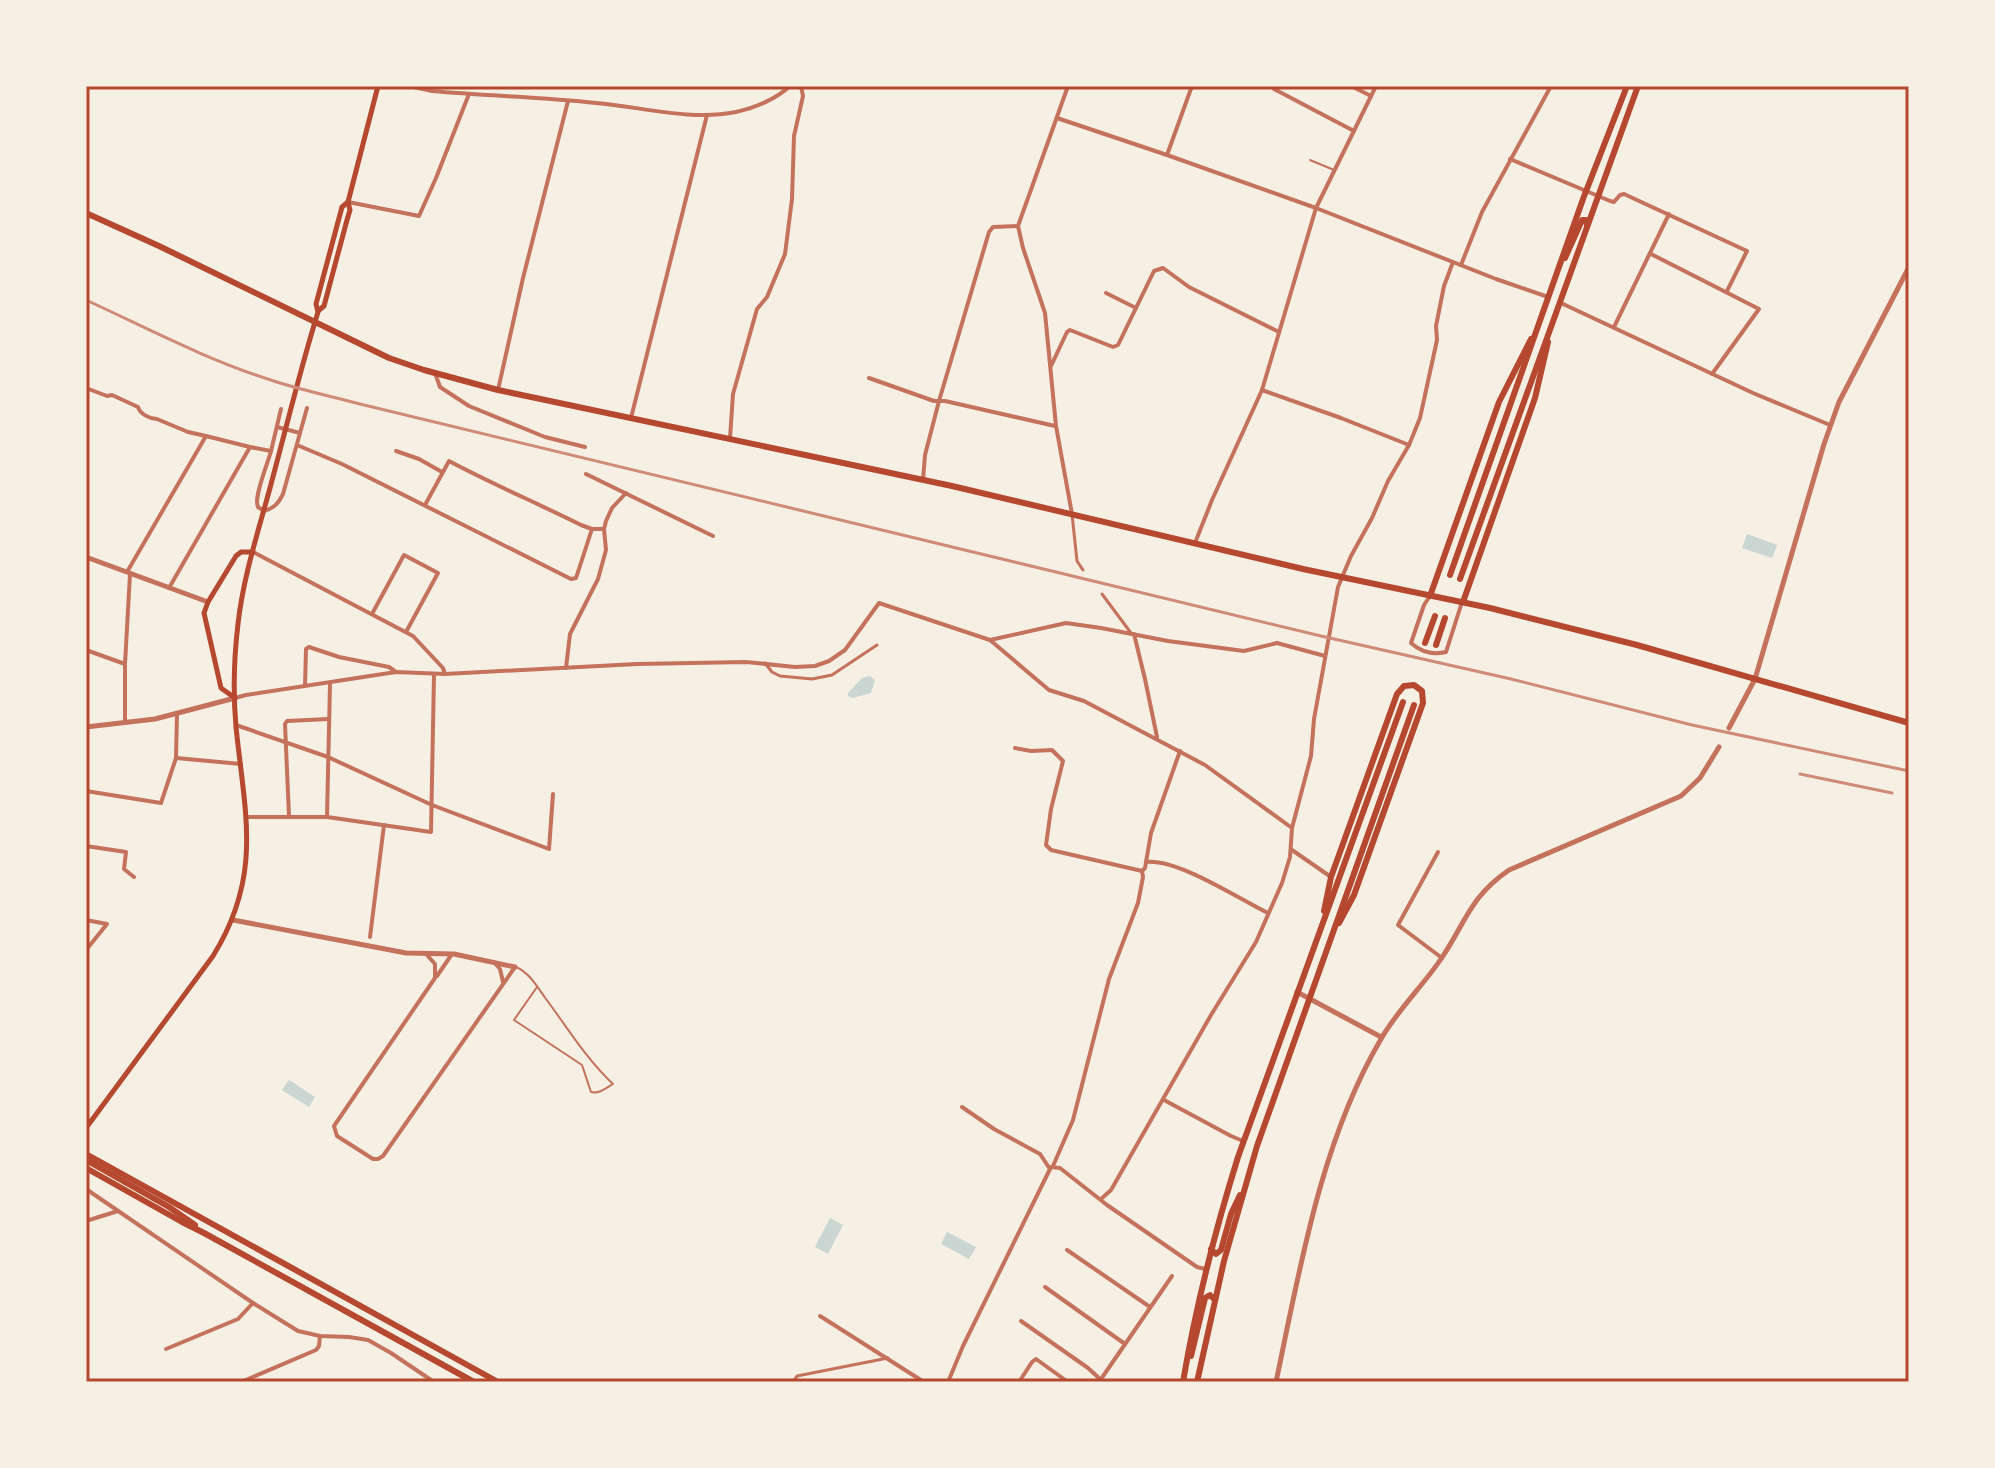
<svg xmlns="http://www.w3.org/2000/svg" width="1995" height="1468" viewBox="0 0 1995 1468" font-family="'Nunito Sans',sans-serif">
<rect width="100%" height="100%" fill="#f6efe4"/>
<g fill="#c9d6d2">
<polygon points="1747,534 1777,545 1772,558 1742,548"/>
<polygon points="870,676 875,680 871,693 853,698 848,696 848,693 862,678"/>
<polygon points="289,1080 315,1097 309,1107 282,1090"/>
<polygon points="830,1218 843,1225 828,1254 815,1247"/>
<polygon points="947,1232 976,1247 969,1259 941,1244"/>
</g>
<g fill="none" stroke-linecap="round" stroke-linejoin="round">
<g stroke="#c5725c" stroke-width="2">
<polyline points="1310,160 1334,170"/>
<path d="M516 967C530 973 538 988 546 999 567 1027 587 1060 613 1084 606 1088 600 1094 591 1092L582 1065 514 1020 537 987"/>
</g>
<g stroke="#c5725c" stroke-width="3">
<polyline points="1072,514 1077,561 1083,570"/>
<polyline points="1102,594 1131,633"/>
<polyline points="765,663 772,672 780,676 812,679 832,675 877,645"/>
<polyline points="793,1382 797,1376 888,1358"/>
</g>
<g stroke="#c5725c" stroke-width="4">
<path d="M409 86 432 91C487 96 542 97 596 103 642 107 690 121 736 112 755 108 776 99 790 86"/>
<polyline points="1068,86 1018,226 1023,248 1045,313 1056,426 1072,514"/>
<polyline points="1276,86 1274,89 1354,131"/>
<polyline points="1351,86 1371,96"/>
<polyline points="1057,118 1167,155 1316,208 1496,279 1548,297"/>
<polyline points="1167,155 1192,86"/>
<polyline points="1510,159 1610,201 1614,202 1620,195 1624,194 1747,251 1727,291"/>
<polyline points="348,202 419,216 436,178 469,94"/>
<polyline points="1651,254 1759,309 1712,374"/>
<polyline points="1461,265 1482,212 1551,86"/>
<polyline points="1106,293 1136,308"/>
<polyline points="1561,303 1753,393 1830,425"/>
<polyline points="1614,327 1669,214"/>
<polyline points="1051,366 1067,332 1070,330 1113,347 1118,345 1154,271 1163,268 1189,287 1279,332"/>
<polyline points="435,373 440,387 469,406 545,437 585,447"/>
<polyline points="869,378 934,401 945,401 1055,426"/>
<path d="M86 388 107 396 112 395 138 407C140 414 150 419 157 419L188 432 206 436"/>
<polyline points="498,390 523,278 568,101"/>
<polyline points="1262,390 1341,418 1409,445"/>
<polyline points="631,418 707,115"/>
<polyline points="277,427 300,433"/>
<polyline points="730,438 733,394 757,309 767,297 785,254 792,199 794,136 803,96 801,86"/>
<polyline points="297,445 342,464 571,579 576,578 592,529"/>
<polyline points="271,451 281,409"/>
<polyline points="396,451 419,459 442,472"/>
<polyline points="586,474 713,536"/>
<polyline points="923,480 925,455 939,401 989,232 993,227 1018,226"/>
<path d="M425 505 449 461C492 484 537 503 581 525L592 529H604"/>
<polyline points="1195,543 1212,500 1262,390 1316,208 1376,86"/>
<polyline points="253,552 413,636 443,668 445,674"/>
<polyline points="127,572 206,436 250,447"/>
<path d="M169 588 250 447 271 451C268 463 253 498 258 507 260 509 262 509 264 511 274 508 278 504 283 494L307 408"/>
<path d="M1430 596 1424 605 1411 643C1421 652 1433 655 1446 652L1462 602"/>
<polyline points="372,614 404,555 438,573 406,632"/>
<polyline points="1134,634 1145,679 1157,737"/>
<polyline points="990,640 1066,623 1101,628 1168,641 1244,651 1277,643 1325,656"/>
<polyline points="86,650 125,664"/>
<polyline points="566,668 570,634 598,579 606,550 604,529 606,521 612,508 626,493"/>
<polyline points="305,686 306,649 309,647 339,657 389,667 396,672"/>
<polyline points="235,698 246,695 396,672 445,674 637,664 746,662 795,667 815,666 829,661 845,650 879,603 990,640 1049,690 1084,701 1205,765 1292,828"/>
<polyline points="125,723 125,664 130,574"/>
<polyline points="236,725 328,757 432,805 549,849 553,794"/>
<polyline points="1015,748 1031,751 1052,750 1063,761 1051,809 1046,845 1051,850 1142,871"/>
<polyline points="176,758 177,714"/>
<polyline points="86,791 161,803 176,758 241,764"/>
<polyline points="289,816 285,724 287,721 328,719"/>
<polyline points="246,817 327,817 431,832 434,675"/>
<polyline points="327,817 330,684"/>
<polyline points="86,846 126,852 124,869 134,877"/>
<polyline points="1292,850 1331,877"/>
<polyline points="1438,852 1398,925 1442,958"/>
<path d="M1146 862C1179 859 1237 898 1268 913"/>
<polyline points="86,920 107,924 86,950"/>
<polyline points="370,937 384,825"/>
<polyline points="427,955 435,964 435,978 334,1126 337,1136 373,1159 378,1159 383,1156 515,967"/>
<polyline points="494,962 500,969 503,982"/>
<polyline points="437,976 452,954"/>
<polyline points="1164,1100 1231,1136 1243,1141"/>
<polyline points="962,1107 994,1129 1040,1154 1050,1169"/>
<polyline points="1053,1166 1073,1120 1109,979 1138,903 1143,877 1142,871 1145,868 1151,833 1180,751"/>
<polyline points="1051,1167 1060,1168 1107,1205 1197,1267 1205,1269"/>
<polyline points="86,1189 253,1303 298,1331 320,1336 349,1337 368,1340 391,1353 434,1382"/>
<polyline points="1101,1199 1111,1190 1211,1015 1256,942 1282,883 1290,857 1292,828 1311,756 1314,719 1338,587 1351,556 1372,518 1388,481 1409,445 1420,418 1437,340 1436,326 1444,286 1453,262"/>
<polyline points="86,1221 118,1211"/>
<polyline points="1067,1250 1150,1307"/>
<polyline points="1045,1287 1125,1344"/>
<polyline points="820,1316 924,1382"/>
<polyline points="1021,1321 1088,1368 1100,1379"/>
<polyline points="166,1349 238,1319 253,1303"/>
<polyline points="241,1382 316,1350 319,1346 320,1336"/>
<polyline points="948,1382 963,1346 1050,1169"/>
<polyline points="1019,1382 1032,1362 1036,1359 1068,1382"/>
<polyline points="1099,1382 1172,1276"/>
</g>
<g stroke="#c5725c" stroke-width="5">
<polyline points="86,557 208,602"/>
<polyline points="86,727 155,719 235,698"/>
<polyline points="1729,728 1755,679 1824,444 1839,402 1909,267"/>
<polyline points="233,920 406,953 454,954 515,967"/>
<polyline points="1297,992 1381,1037"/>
<path d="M1276 1382C1300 1268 1321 1141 1381 1039 1398 1009 1424 985 1443 956 1466 921 1471 896 1509 870L1681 796 1700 778 1719 747"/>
</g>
<g stroke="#b5482f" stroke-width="5">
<polyline points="318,311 324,306 347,220 350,210 348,202 378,86"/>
<polyline points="235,698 221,688 204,613 208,602 236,556 241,552 253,552"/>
<path d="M86 1128 213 956C263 875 245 815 236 727 233 693 234 657 238 624 243 578 258 532 270 488 286 429 300 370 318 312L316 304 342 207 348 202"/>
</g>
<g stroke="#b5482f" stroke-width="6">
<polyline points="86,213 159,246 389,358 424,370 498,390 952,486 1303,569 1490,608 1637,645 1909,723"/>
<polyline points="1565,258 1582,220 1586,220 1587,225"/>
<polyline points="1450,575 1583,199 1627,86"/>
<polyline points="1460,579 1638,86"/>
<polyline points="1430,596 1499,402 1531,339"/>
<polyline points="1463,602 1535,398 1548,342"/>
<polyline points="1425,643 1435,616"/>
<polyline points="1436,645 1445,618"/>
<polyline points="1324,911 1331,877 1397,694 1404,686 1414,685 1422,691 1423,703 1354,895 1339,923"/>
<polyline points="86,1154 498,1382"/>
<polyline points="86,1160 169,1207 195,1225"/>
<polyline points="86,1168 182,1222 204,1233 474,1382"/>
<polyline points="1211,1249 1216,1254 1221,1250 1231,1214 1240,1195"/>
<polyline points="1191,1356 1205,1298 1210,1295 1214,1299"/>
<path d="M1183 1382C1196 1305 1215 1231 1238 1157L1403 702"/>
<polyline points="1197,1382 1224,1261 1257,1146 1414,705"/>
</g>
<g stroke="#cf8b77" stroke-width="3">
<path d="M86 300C147 328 207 360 271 380 300 390 331 396 360 404L1321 636 1511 679 1692 725 1909 771"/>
<polyline points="1800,774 1892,793"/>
</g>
</g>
<rect width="1995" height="1468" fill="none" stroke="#f6efe4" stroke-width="176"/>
<rect x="88" y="88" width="1819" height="1292" fill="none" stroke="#b5482f" stroke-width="3"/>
</svg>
